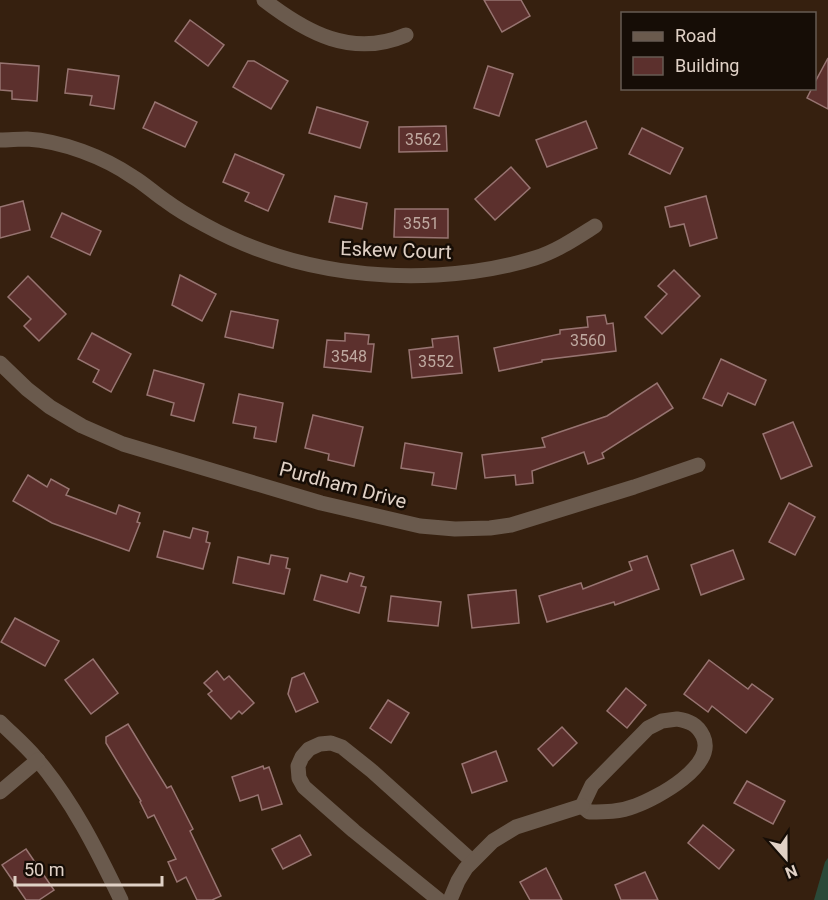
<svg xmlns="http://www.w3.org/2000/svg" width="828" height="900" viewBox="0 0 828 900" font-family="Roboto,sans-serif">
<rect width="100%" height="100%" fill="#36200f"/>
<polygon fill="#2b4938" points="828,858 828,900 814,900 825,862"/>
<g fill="#5c302d" stroke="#977471" stroke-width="1.5">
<polygon points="484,0 521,0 530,16 502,32"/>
<polygon points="190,20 224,45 208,66 175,41"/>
<polygon points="828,58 828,109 807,98 812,88 814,88 814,84"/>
<polygon points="248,61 254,61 288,81 271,109 233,87"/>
<polygon points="0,63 39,66 37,101 12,99 12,91 0,90"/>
<polygon points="488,66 513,74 499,116 474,108"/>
<polygon points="68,69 119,76 114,109 90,105 92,96 65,93"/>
<polygon points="155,102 197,122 185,147 143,128"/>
<polygon points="317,107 368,122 360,148 309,133"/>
<polygon points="586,121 597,148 547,167 536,140"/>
<polygon points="446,126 447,151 399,152 399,127"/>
<polygon points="642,128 683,148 670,174 629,154"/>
<polygon points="235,154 284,175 268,211 245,201 249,193 223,182"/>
<polygon points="511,167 530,188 495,220 475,199"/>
<polygon points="335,196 367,203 362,229 329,222"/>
<polygon points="706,196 717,238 690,246 684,224 670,227 665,207"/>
<polygon points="23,201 30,230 0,238 0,207"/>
<polygon points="395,209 448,209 448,238 394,237"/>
<polygon points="62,213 101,231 90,255 51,237"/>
<polygon points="674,270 700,296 662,334 645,317 667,294 658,286"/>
<polygon points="180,275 216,294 202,321 172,305"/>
<polygon points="28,276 66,314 39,341 24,326 31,319 8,297"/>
<polygon points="231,311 278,320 273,348 225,337"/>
<polygon points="605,315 607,324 613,323 616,351 542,360 542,362 499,371 494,348 560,334 560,330 588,327 587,317"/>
<polygon points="92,333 131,354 111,392 93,382 99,370 78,359"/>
<polygon points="345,333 369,335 368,344 374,344 371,372 324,367 327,340 345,341"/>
<polygon points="458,336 462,373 412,378 409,350 433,347 432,339"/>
<polygon points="721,359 766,380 755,405 728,393 722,406 703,398"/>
<polygon points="154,370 204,384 194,421 171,415 174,403 147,395"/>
<polygon points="657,383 673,408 602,453 604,458 588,464 584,452 532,471 533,483 516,485 515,475 485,478 482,455 545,447 542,438 607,416"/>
<polygon points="239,394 283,403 276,442 254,438 256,427 233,423"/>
<polygon points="313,415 363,427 354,466 328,460 329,454 305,448"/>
<polygon points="793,422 812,466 781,479 763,434"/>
<polygon points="405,443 462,453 456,489 432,485 434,473 401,468"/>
<polygon points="28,475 47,487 51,479 69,489 66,495 116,514 119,505 140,513 137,522 140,523 129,551 52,523 13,501"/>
<polygon points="789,503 815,517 795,555 769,542"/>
<polygon points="193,528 208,532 206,542 210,543 203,569 157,557 164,531 190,538"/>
<polygon points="733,550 744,579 701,595 691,565"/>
<polygon points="271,555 288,558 286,568 290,569 284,594 233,583 238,557 269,564"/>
<polygon points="647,556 659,589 615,605 614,602 547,622 539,596 581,583 583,589 632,570 629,562"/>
<polygon points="350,573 364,577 361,586 366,587 359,613 314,600 321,575 347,582"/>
<polygon points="516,590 519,623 472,628 468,595"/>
<polygon points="391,596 441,602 438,626 388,621"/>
<polygon points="15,618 59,641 45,666 1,642"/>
<polygon points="93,659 118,693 91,714 65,680"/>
<polygon points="709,660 748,689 752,684 773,699 746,733 712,706 708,712 684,694"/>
<polygon points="217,671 224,680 229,676 254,703 242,714 239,711 231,719 208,694 212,691 204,683"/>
<polygon points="304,673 318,702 296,712 288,694 292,678"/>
<polygon points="626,688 646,705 627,728 607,711"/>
<polygon points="388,700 409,713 391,743 370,728"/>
<polygon points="128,724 167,788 171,786 193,829 190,831 221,896 212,900 197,900 186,877 177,882 168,862 176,859 154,815 148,818 140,802 141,801 106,743 106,737"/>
<polygon points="562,727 577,743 553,766 538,749"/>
<polygon points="496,751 507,781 472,793 462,764"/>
<polygon points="263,766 264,769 269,767 282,804 262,810 258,795 240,801 232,777"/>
<polygon points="747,781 785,801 773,824 734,803"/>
<polygon points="703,825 734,850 719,869 688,843"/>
<polygon points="300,835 311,855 283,869 272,849"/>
<polygon points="26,849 54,890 39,900 26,900 2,865"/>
<polygon points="546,868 562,900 530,900 520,882"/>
<polygon points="645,872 658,900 621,900 615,885"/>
</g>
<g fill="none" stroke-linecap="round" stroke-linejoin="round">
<g stroke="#6a5a4d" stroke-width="15">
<path d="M264 0C307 33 352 58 406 35"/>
<path d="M0 140C9 140 18 139 27 139 62 141 104 157 133 177 145 184 155 194 166 201 178 210 192 218 205 225 276 264 356 279 437 275 470 273 503 268 535 258 557 251 576 238 595 226"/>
<polyline points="0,363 27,389 50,407 82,426 123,444 321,503 420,526 455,529 490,528 511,525 634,487 698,465"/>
<path d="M677 719C689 721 697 724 703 736 717 766 657 798 635 806 620 812 605 812 589 812L582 806 592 785 648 728 662 721Z"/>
<path d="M0 722C12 734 25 745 36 758 72 800 97 850 121 900"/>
<polyline points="0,792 38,760"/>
<polyline points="439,900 354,831 304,787 299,778 298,766 302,757 309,749 320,744 331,743 342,747 372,771 472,861"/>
<polyline points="450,900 458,881 466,868 493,841 516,827 582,806"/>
</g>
</g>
<g text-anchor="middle" stroke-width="5" stroke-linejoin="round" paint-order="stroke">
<g font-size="16" fill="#bfa9a0">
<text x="423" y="145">3562</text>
<text x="421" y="229">3551</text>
<text x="588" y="346">3560</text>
<text x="349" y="362">3548</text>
<text x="436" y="367">3552</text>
</g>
<g font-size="20" fill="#e0d1c6" stroke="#160d06">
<text transform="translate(396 250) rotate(2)" y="7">Eskew Court</text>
<text transform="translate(343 485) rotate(15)" y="7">Purdham Drive</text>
</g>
</g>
<rect x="621" y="12" width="195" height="78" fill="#160d06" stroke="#675b53" stroke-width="1.5"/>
<rect x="633" y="32" width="30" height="9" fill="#6a5a4d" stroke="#675b53" stroke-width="1.5"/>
<text x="675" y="42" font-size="18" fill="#e0d1c6">Road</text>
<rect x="633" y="57" width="30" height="18" fill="#5c302d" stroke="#675b53" stroke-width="1.5"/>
<text x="675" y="72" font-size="18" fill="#e0d1c6">Building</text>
<g transform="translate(786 858) rotate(159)" stroke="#160d06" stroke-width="4.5" paint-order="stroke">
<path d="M0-4.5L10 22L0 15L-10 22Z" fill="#e0d1c6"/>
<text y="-9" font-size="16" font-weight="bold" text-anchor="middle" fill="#e0d1c6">N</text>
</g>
<path d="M15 876v9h147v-9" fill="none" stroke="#e0d1c6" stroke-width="3"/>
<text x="24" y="876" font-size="18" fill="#e0d1c6" stroke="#160d06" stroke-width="4.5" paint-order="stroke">50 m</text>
</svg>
